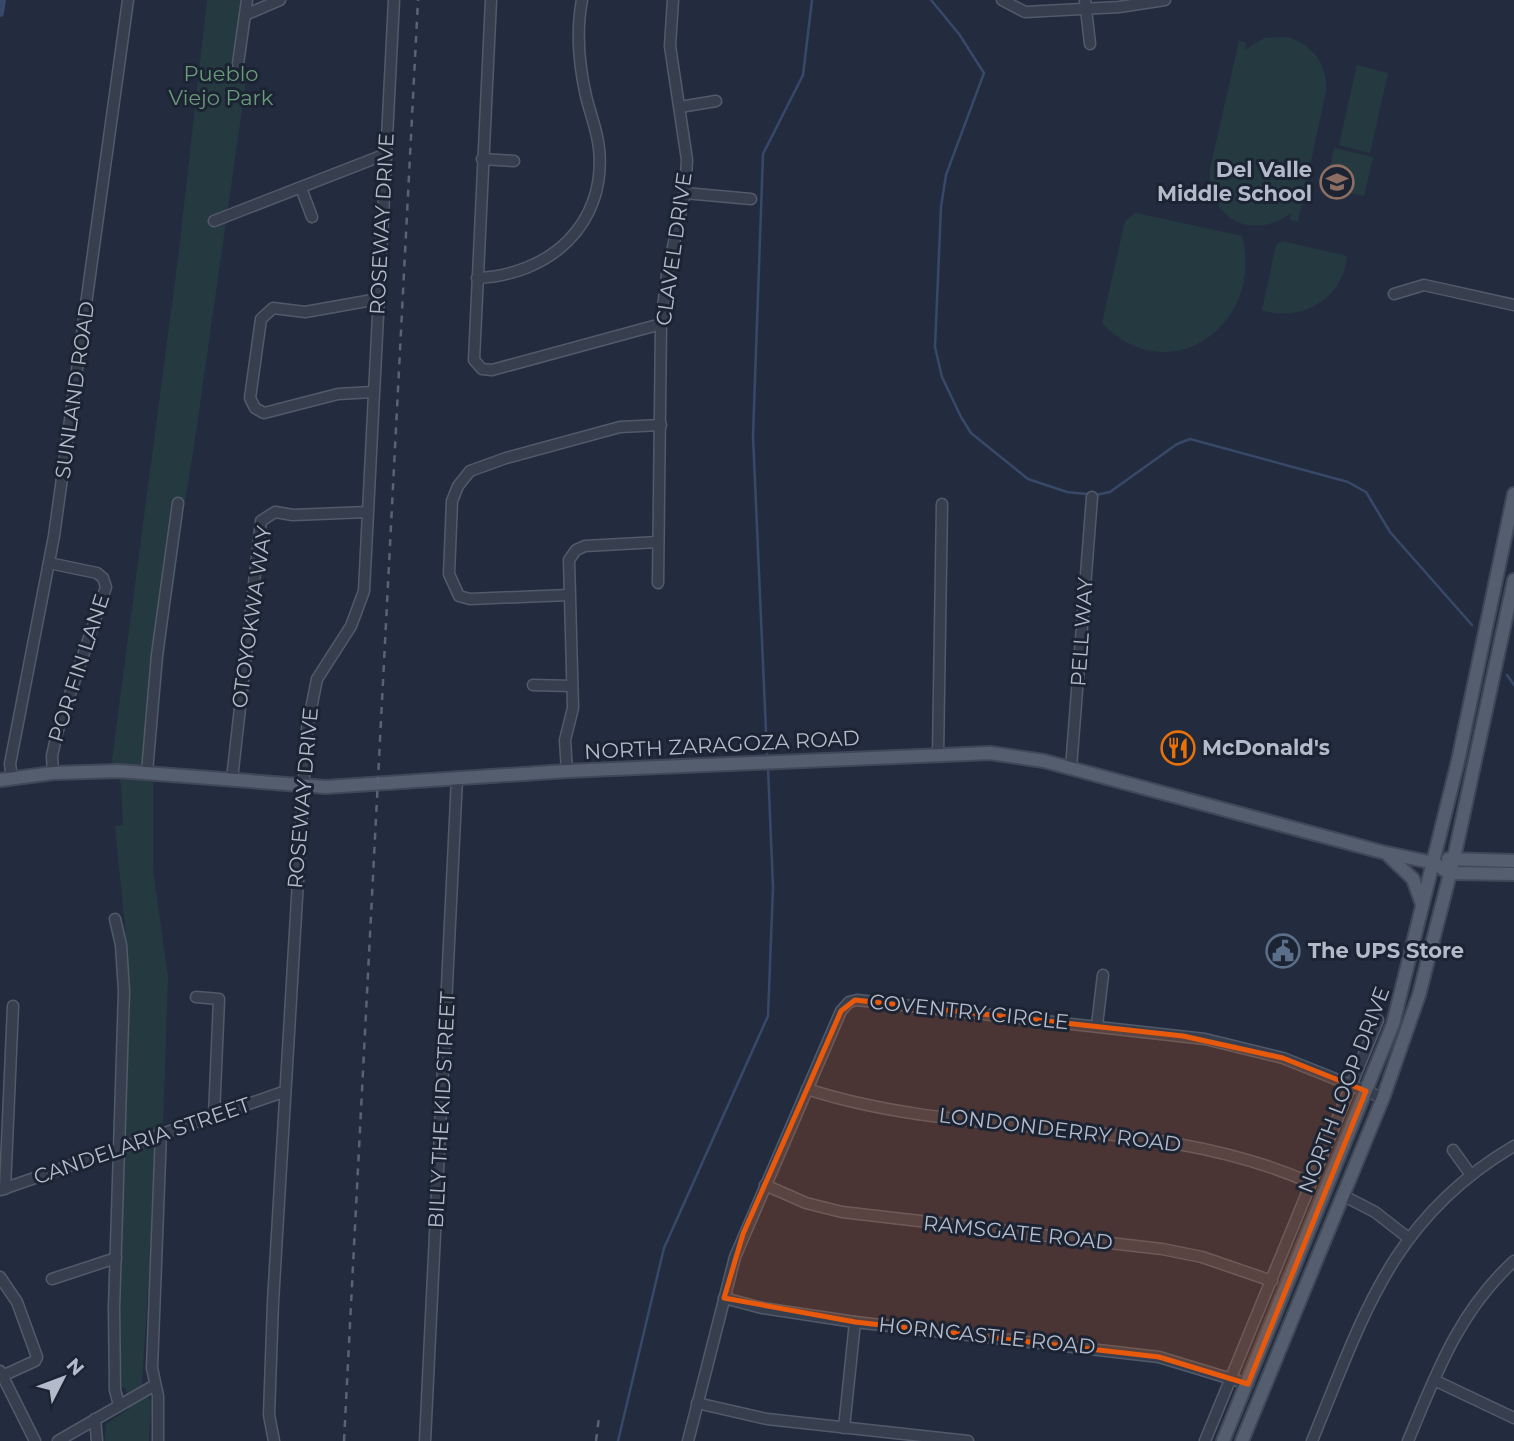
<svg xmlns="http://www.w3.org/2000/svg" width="1514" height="1441" viewBox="0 0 1514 1441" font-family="Montserrat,sans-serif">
<rect width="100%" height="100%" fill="#232c3f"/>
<g fill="#253a40">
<path d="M207 0H242L245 88 194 446 174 569 153 760V869L168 978 163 1123 157 1126 152 1144 157 1149 142 1382 151 1403 149 1441H105L106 1424 129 1409 126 1388 120 1387C116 1254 129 1123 128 990 128 936 120 881 115 826L123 825 121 784 112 760 179 251Z"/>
<path d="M1287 37C1313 45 1328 64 1326 91L1298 222 1290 220 1291 213C1252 242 1206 218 1210 169L1239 41 1246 43 1245 50 1264 38Z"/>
<polygon points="1357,65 1388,73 1370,153 1339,145"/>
<polygon points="1334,148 1373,157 1364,196 1325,188"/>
<path d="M1136 213 1242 236C1265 325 1169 393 1102 323L1125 221Z"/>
<path d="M1282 241 1347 256C1344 298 1301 323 1262 310L1276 245Z"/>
</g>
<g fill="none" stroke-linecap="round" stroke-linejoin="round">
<g stroke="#384869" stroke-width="2.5">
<polyline points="931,0 959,34 984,73 946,175 941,207 935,347 942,377 961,417 971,433 1028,479 1067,492 1096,495 1110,492 1177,444 1190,439 1348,482 1366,492 1390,532 1472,625"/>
<polyline points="1507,675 1514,685"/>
<polyline points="767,755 753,436 763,154 803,75 812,0"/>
<polyline points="618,1441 664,1248 768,1016 773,887 768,768"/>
</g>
<polyline stroke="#384869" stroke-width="8" points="0,13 2,0"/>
<defs>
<g id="minor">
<polyline points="491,0 474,360 482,369 492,370 661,324"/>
<polyline points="1002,0 1025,12 1119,7 1165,0"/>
<polyline points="1085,0 1090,44"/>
<polyline points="245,15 280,0"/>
<polyline points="238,64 247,0"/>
<polyline points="680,107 716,101"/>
<polyline points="482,159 514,161"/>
<polyline points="301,188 312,217"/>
<polyline points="685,193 751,199"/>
<polyline points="214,221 386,154"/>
<path d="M477 278C549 275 607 225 599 148 597 130 590 113 586 96 579 65 576 31 582 0"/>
<polyline points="1394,294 1424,285 1514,305"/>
<polyline points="373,392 338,394 264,413 255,408 250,398 261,319 273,308 305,312 378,299"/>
<polyline points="49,563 97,573 103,578 106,587 57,733 52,756 53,773"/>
<polyline points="658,583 661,324 667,274 685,193 687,160 670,46 673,0"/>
<polyline points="568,595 470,599 459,596 449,574 452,501 458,486 470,471 506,458 620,427 661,425"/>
<polyline points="533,685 572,686"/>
<polyline points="938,754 942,504"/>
<polyline points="1071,768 1092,497"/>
<polyline points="567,771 565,740 573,708 569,560 576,550 585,546 658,542"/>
<polyline points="147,772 157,655 178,503"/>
<polyline points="12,778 10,764 54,536 128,0"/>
<polyline points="232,779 261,521 275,512 293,515 367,512"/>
<polyline points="115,919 121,945 124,991 114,1308 115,1390 119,1405"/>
<polyline points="196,997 219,999 214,1116"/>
<polyline points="1097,1025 1103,975"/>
<path d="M807 1089C970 1142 1152 1112 1311 1183"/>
<polyline points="1453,1150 1471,1175"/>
<polyline points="765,1185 806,1203 842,1212 1162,1249 1202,1257 1272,1281"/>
<polyline points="5,1189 13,1006"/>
<polyline points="0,1190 283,1092"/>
<polyline points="1344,1196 1375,1212 1407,1237"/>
<polyline points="0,1277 17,1302 37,1357 35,1361 2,1376"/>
<polyline points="52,1279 116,1258"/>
<polyline points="724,1298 762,1308 855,1322 1159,1357 1248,1384"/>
<polyline points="0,1371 35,1441"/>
<polyline points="1434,1380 1514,1418"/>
<polyline points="697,1403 767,1419 968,1441"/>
<polyline points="95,1419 97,1441"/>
<polyline points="844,1428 855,1322"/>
<polyline points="58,1441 155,1385"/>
<polyline points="158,1441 158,1396 152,1368 161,1133"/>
<polyline points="274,1441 269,1415 273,1302 307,729 317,679 351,626 364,591 394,0"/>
<polyline points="425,1441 457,778"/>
<polyline points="688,1441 735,1257 841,1011 849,1002 857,1000 1205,1039 1283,1058 1383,1098"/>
<polyline points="1205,1441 1378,1020"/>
<path d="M1312 1441C1363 1317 1391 1218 1514 1146"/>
<path d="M1408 1441C1436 1374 1459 1311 1514 1261"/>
</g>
<g id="major">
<polyline points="0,780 53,773 119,771 326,787 567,771 990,753 1044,761 1382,852 1434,863 1449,873 1514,874"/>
<polyline points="1388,855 1413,879 1422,904"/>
<polyline points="1448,859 1514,861"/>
<polyline points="1223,1441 1393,1024 1458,761 1514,494"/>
<polyline points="1242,1441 1383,1098 1419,995 1454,858 1514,580"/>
</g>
</defs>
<use href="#minor" stroke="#525a6a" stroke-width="13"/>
<use href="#major" stroke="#404858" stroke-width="16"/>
<use href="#minor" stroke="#373f4f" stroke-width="10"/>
<use href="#major" stroke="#555e6f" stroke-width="12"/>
<g stroke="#596276" stroke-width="2.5" stroke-dasharray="7 7" stroke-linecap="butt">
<polyline points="344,1441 418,0"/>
<polyline points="596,1441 599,1417"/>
</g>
</g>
<path fill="#e8590c" fill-opacity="0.2" stroke="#e8590c" stroke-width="5" stroke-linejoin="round" d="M855 1000 1183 1036 1283 1058 1366 1091 1248 1384 1159 1357 855 1322 724 1298 743 1234 807 1089 841 1011Z"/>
<defs>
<symbol id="school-ring" viewBox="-11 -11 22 22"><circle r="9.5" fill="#1c2433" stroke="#8d6e63" stroke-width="1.5"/><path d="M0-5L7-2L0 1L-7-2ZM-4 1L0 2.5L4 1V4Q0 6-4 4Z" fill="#8d6e63"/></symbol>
<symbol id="restaurant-ring" viewBox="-11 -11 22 22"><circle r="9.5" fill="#1c2433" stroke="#e8710a" stroke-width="1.5"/><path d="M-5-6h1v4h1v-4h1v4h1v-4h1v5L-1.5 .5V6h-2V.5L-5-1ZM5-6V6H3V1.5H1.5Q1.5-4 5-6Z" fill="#e8710a"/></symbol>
<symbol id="civic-ring" viewBox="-11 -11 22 22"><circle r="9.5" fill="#1c2433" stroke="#5c6f8a" stroke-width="1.5"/><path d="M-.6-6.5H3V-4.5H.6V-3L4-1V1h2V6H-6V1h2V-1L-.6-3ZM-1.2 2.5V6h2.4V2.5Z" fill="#5c6f8a"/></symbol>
</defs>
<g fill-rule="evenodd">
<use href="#school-ring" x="1318" y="163" width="38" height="38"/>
<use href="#restaurant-ring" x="1159" y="729" width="38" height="38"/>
<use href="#civic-ring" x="1264" y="932" width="38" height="38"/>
</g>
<g text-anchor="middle" stroke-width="6" stroke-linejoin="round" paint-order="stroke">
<g font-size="21" fill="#699b79" stroke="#1c2433">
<text x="221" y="81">Pueblo<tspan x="221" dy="24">Viejo Park</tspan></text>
</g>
<g font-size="21" font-weight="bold" fill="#b3baca" stroke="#1c2433" text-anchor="start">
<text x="1312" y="177" text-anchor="end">Del Valle<tspan x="1312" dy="24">Middle School</tspan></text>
<text x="1202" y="755">McDonald's</text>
<text x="1308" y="958">The UPS Store</text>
</g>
<g font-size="21" fill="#b3baca" stroke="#1c2433">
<text transform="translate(382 224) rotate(-87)" y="7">ROSEWAY DRIVE</text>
<text transform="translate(674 249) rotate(-82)" y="7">CLAVEL DRIVE</text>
<text transform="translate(75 390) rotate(-82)" y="7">SUNLAND ROAD</text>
<text transform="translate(252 617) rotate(-82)" y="7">OTOYOKWA WAY</text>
<text transform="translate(1082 632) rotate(-86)" y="7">PELL WAY</text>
<text transform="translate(79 668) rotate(-72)" y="7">POR FIN LANE</text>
<text transform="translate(722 745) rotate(-3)" y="7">NORTH ZARAGOZA ROAD</text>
<text transform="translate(303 798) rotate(-85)" y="7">ROSEWAY DRIVE</text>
<text transform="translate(969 1012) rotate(6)" y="7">COVENTRY CIRCLE</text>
<text transform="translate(1344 1090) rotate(-69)" y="7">NORTH LOOP DRIVE</text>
<text transform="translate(442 1110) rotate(-87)" y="7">BILLY THE KID STREET</text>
<text transform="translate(1060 1130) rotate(7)" y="7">LONDONDERRY ROAD</text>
<text transform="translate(142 1141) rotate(-19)" y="7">CANDELARIA STREET</text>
<text transform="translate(1018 1233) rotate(6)" y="7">RAMSGATE ROAD</text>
<text transform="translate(987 1336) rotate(6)" y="7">HORNCASTLE ROAD</text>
</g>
</g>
<g transform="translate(63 1378) rotate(48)" stroke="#1c2433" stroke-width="5" paint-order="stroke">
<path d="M0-5L12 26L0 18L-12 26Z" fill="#b3baca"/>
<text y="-10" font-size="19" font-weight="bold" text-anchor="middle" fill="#b3baca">N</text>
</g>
</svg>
